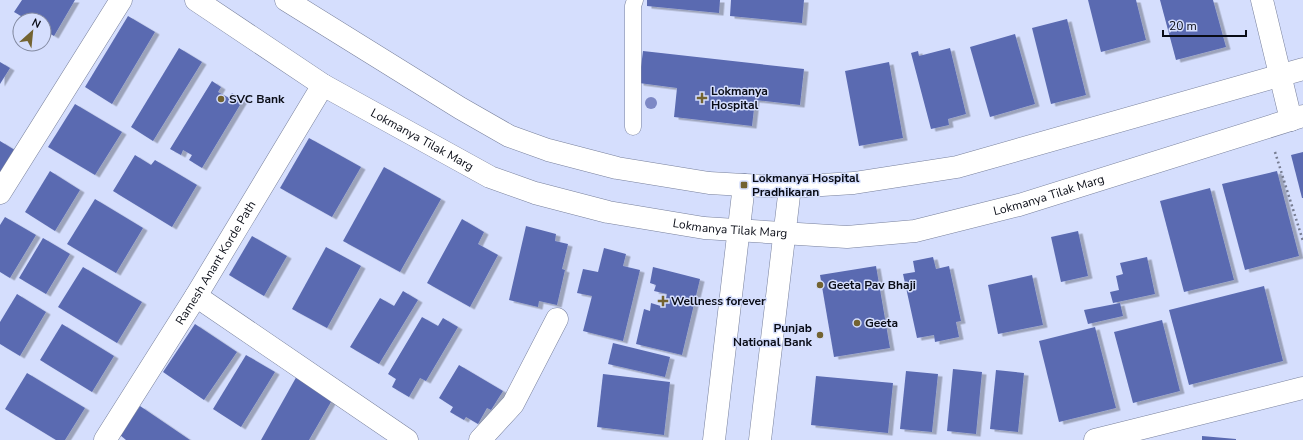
<svg xmlns="http://www.w3.org/2000/svg" width="1303" height="440" viewBox="0 0 1303 440" font-family="'Nunito Sans',sans-serif">
<defs>
<filter id="shadow"><feDropShadow dx="4.5" dy="2.5" stdDeviation="0" flood-color="#0004"/></filter>
</defs>
<rect width="100%" height="100%" fill="#d5defd"/>
<g fill="#5a6ab1" filter="url(#shadow)">
<polygon points="22,0 75,0 54,36 44,30 44,20 28,20 14,12"/>
<polygon points="647,0 720,0 719,13 647,6"/>
<polygon points="731,0 804,0 802,23 730,16"/>
<polygon points="1088,0 1136,0 1146,40 1101,52"/>
<polygon points="1160,0 1213,0 1226,47 1176,60"/>
<polygon points="128,16 155,32 112,104 85,87"/>
<polygon points="1067,19 1086,95 1051,104 1032,28"/>
<polygon points="1015,34 1035,104 990,117 970,47"/>
<polygon points="179,48 202,62 153,141 131,127"/>
<polygon points="950,48 966,114 948,119 949,125 931,129 911,53 918,51 919,56"/>
<polygon points="643,51 804,69 800,105 755,100 752,126 674,117 677,88 639,83"/>
<polygon points="0,62 10,68 0,84"/>
<polygon points="889,62 903,138 859,146 845,71"/>
<polygon points="212,81 221,87 218,92 229,98 232,93 243,100 202,168 189,160 192,155 183,150 181,155 170,149"/>
<polygon points="75,104 122,132 95,175 48,147"/>
<polygon points="309,138 361,167 332,217 280,188"/>
<polygon points="0,141 18,152 0,183"/>
<polygon points="1303,152 1303,198 1302,198 1291,155"/>
<polygon points="135,155 151,165 155,160 197,185 172,227 113,191"/>
<polygon points="384,167 441,199 400,272 343,241"/>
<polygon points="50,171 80,190 55,231 25,212"/>
<polygon points="1277,171 1299,256 1245,270 1222,184"/>
<polygon points="1210,188 1234,280 1184,292 1160,201"/>
<polygon points="95,199 143,228 116,273 67,244"/>
<polygon points="5,217 36,235 10,278 0,272 0,225"/>
<polygon points="462,219 484,232 478,244 498,255 470,307 427,283"/>
<polygon points="526,226 556,234 555,241 568,244 562,269 565,270 557,305 539,301 538,307 509,300"/>
<polygon points="1078,231 1088,276 1061,282 1051,237"/>
<polygon points="252,236 287,256 264,296 229,275"/>
<polygon points="43,238 70,254 46,294 19,278"/>
<polygon points="326,247 361,266 327,328 292,309"/>
<polygon points="604,248 626,254 623,266 640,270 623,341 583,331 592,296 577,293 583,269 598,272"/>
<polygon points="933,257 936,269 949,266 961,321 956,322 959,337 935,342 934,335 917,338 903,274 915,272 913,261"/>
<polygon points="1147,257 1155,294 1113,303 1110,292 1119,290 1116,276 1123,274 1120,263"/>
<polygon points="876,266 890,348 834,357 820,275"/>
<polygon points="83,267 142,302 117,343 58,307"/>
<polygon points="653,267 700,279 682,355 636,344 644,309 650,311 651,303 664,307 667,294 654,291 656,285 650,283"/>
<polygon points="1032,275 1043,325 998,334 988,285"/>
<polygon points="1264,286 1283,361 1189,385 1169,310"/>
<polygon points="403,291 418,300 379,364 350,347 380,298 394,306"/>
<polygon points="17,294 46,312 20,356 0,344 0,322"/>
<polygon points="1120,303 1123,316 1088,324 1084,310"/>
<polygon points="422,317 438,326 443,318 458,327 426,381 420,378 409,397 392,387 396,379 388,374"/>
<polygon points="1162,320 1180,391 1133,403 1114,332"/>
<polygon points="62,324 114,356 92,392 40,360"/>
<polygon points="195,324 237,352 204,400 163,372"/>
<polygon points="1095,327 1116,408 1059,422 1039,341"/>
<polygon points="613,343 670,357 665,377 608,364"/>
<polygon points="246,355 275,372 241,427 213,409"/>
<polygon points="459,365 503,391 491,410 487,408 478,424 466,417 464,420 450,412 453,407 439,398"/>
<polygon points="953,369 982,372 976,434 947,431"/>
<polygon points="996,370 1024,373 1018,432 990,429"/>
<polygon points="906,371 938,374 932,432 900,429"/>
<polygon points="27,373 85,408 65,440 56,440 5,409"/>
<polygon points="298,374 335,395 309,440 261,440"/>
<polygon points="603,374 670,382 664,435 597,427"/>
<polygon points="816,376 893,383 888,433 811,425"/>
<polygon points="140,406 190,440 126,440 120,435"/>
<polygon points="1202,436 1236,439 1236,440 1202,440"/>
</g>
<g fill="none" stroke-linecap="round" stroke-linejoin="round">
<defs>
<polyline id="service" points="633,127 633,6 635,0"/>
<g id="minor">
<polyline points="1262,0 1291,120"/>
<polyline points="0,193 121,0"/>
<polyline points="196,296 407,440"/>
<path id="s1" d="M105 440 196 296 323 85"/>
<polyline points="480,440 513,404 557,319"/>
<polyline points="1095,440 1303,388"/>
</g>
<g id="primary">
<path id="s2" d="M196 0 323 85 490 177 535 193 608 212 704 228 847 237 915 231 1019 205 1303 116"/>
<polyline points="286,0 460,108 509,136 548,150 617,168 709,183 744,185 790,187 854,183 957,167 1303,69"/>
<polyline points="714,440 744,185"/>
<polyline points="760,440 790,187"/>
</g>
</defs>
<use href="#service" stroke="#78809c" stroke-width="17"/>
<use href="#minor" stroke="#78809c" stroke-width="23"/>
<use href="#primary" stroke="#78809c" stroke-width="23"/>
<polyline stroke="#767c91" stroke-width="2.5" stroke-dasharray="2 3" stroke-linecap="butt" points="1275,152 1303,241"/>
<use href="#service" stroke="#fff" stroke-width="16"/>
<use href="#minor" stroke="#fff" stroke-width="22"/>
<use href="#primary" stroke="#fff" stroke-width="22"/>
</g>
<circle fill="#7d88c5" cx="651" cy="103" r="6"/>
<g fill="#736331" stroke="#d5defd" stroke-width="1.5">
<path d="M700 92h4v4h4v4h-4v4h-4v-4h-4v-4h4z"/>
<circle cx="221" cy="99" r="4"/>
<rect x="740" y="181" width="8" height="8" rx="2"/>
<circle cx="820" cy="285" r="4"/>
<path d="M661 295h4v4h4v4h-4v4h-4v-4h-4v-4h4z"/>
<circle cx="857" cy="323" r="4"/>
<circle cx="820" cy="335" r="4"/>
</g>
<g text-anchor="middle" stroke-width="3" stroke-linejoin="round" paint-order="stroke">
<g font-size="12" font-weight="bold" fill="#090c16" stroke="#d5defd" text-anchor="start">
<text x="711" y="95">Lokmanya<tspan x="711" dy="14">Hospital</tspan></text>
<text x="229" y="103">SVC Bank</text>
<text x="752" y="182">Lokmanya Hospital<tspan x="752" dy="14">Pradhikaran</tspan></text>
<text x="828" y="289">Geeta Pav Bhaji</text>
<text x="671" y="305">Wellness forever</text>
<text x="865" y="327">Geeta</text>
<text x="812" y="332" text-anchor="end">Punjab<tspan x="812" dy="14">National Bank</tspan></text>
</g>
<g font-size="12" fill="#090c16" stroke="#d5defd">
<text dy="4" stroke="none"><textPath href="#s2" startOffset="266">Lokmanya Tilak Marg</textPath></text>
<text dy="4" stroke="none"><textPath href="#s2" startOffset="914">Lokmanya Tilak Marg</textPath></text>
<text dy="4" stroke="none"><textPath href="#s2" startOffset="590">Lokmanya Tilak Marg</textPath></text>
<text dy="4" stroke="none"><textPath href="#s1" startOffset="209">Ramesh Anant Korde Path</textPath></text>
</g>
</g>
<g transform="translate(32 32) rotate(27)"><circle r="19" fill="#d5defd" stroke="#838aa1"/>
<path d="M0-3L7 15L0 10L-7 15Z" fill="#736331"/>
<text y="-6" font-size="11" font-weight="bold" text-anchor="middle" fill="#090c16">N</text>
</g>
<path d="M1163 30v6h83v-6" fill="none" stroke="#090c16" stroke-width="2"/>
<text x="1169" y="30" font-size="12" fill="#090c16" stroke="#d5defd" stroke-width="3" paint-order="stroke">20 m</text>
</svg>
